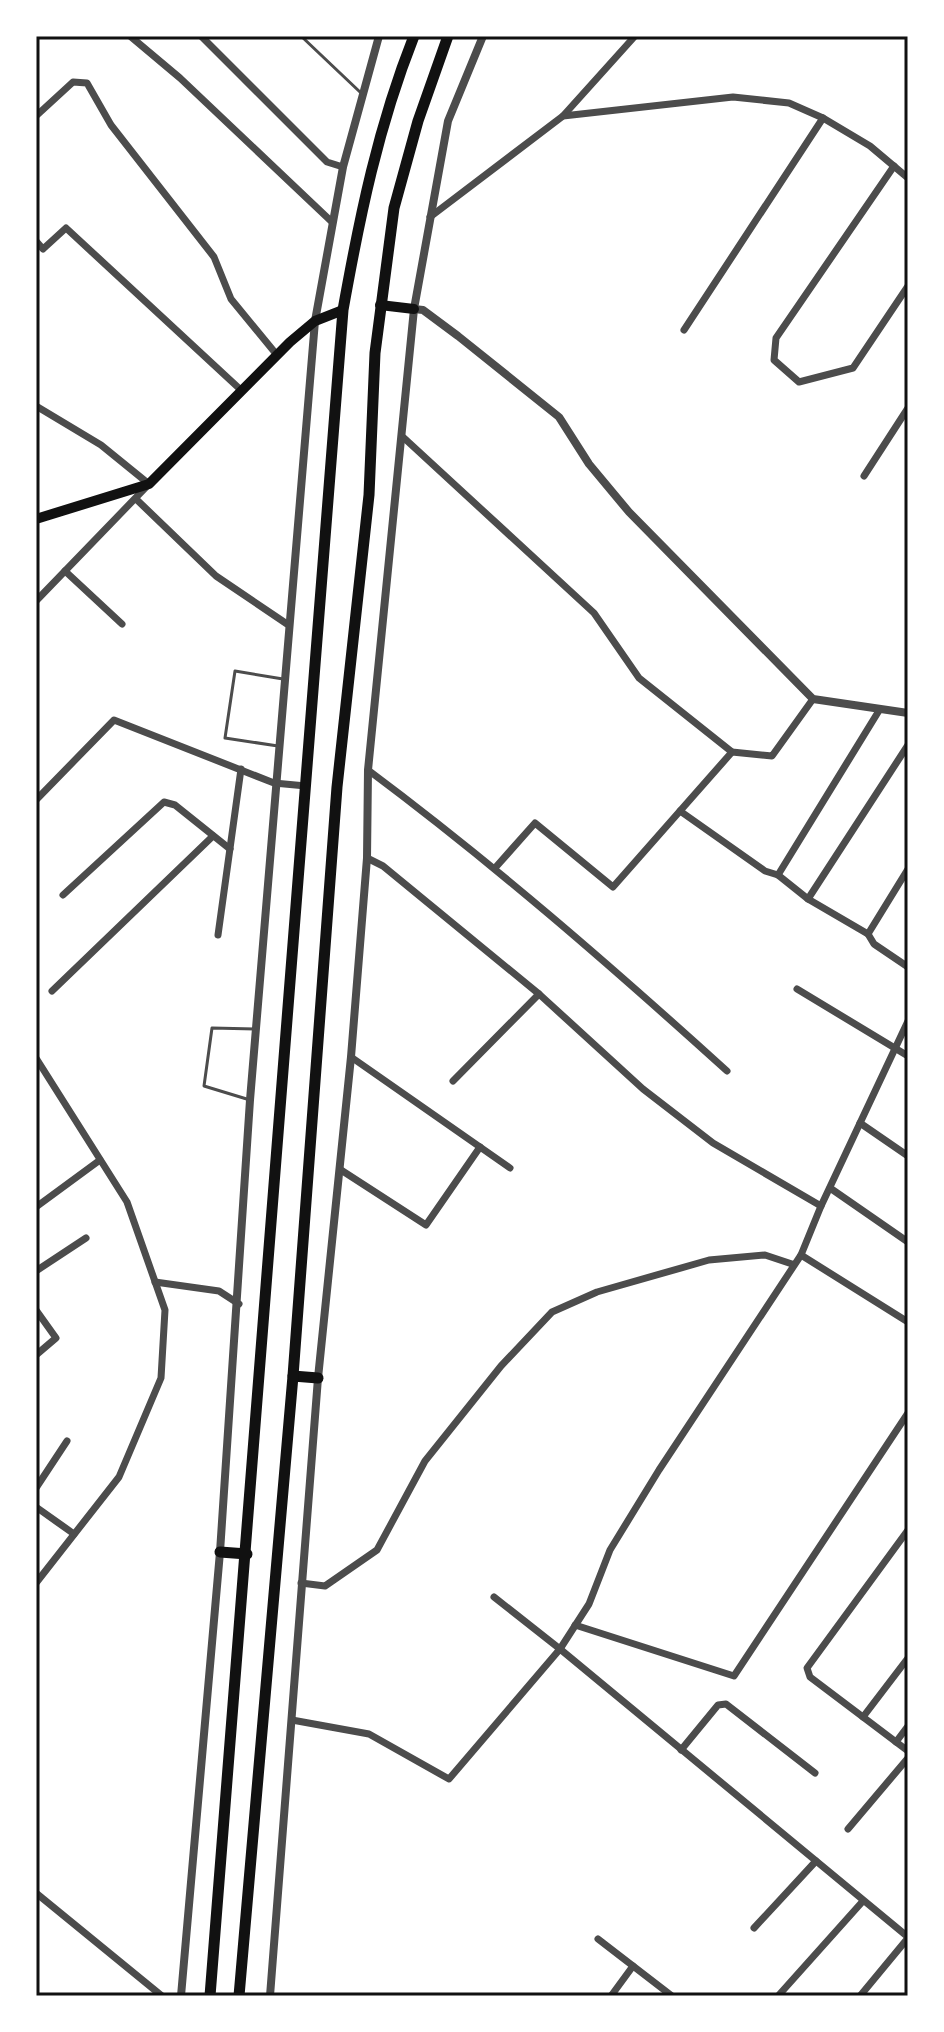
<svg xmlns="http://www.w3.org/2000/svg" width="944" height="2032" viewBox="0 0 944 2032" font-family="Literata,serif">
<rect width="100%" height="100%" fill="#fff"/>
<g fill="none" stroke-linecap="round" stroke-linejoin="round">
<g stroke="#4c4c4c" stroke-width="3">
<polyline points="301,36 360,92"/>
<polyline points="278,746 225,738 235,671 283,679"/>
<polyline points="250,1100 204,1086 212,1028 255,1029"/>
</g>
<g stroke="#4c4c4c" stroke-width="7">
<polyline points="130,36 180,78 332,222"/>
<polyline points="201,36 327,162 343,167"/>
<polyline points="36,116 73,82 87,83 111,125 214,257 231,299 277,355"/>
<polyline points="563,116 635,36"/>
<polyline points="894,166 776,338 774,360 799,382 853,368 908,286"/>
<polyline points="430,217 563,116 733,97 789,103 823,118 870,146 908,178"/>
<polyline points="36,241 43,249 66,228 242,391"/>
<polyline points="684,330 823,118"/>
<polyline points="36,406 101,445 149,484 36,601"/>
<polyline points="404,438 594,613 639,678 732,752 772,756 813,699"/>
<polyline points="864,476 908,408"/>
<polyline points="136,499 216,576 287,624"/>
<polyline points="65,571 122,624"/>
<path d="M368 770C494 864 611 966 727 1071"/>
<polyline points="36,800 114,720 274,783 306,786"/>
<polyline points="680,811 765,871 778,875 808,899 868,934 874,944 908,967"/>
<polyline points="367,858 383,866 539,994 643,1089 713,1143 821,1206 908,1021"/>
<polyline points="495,868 535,823 613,887 732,752"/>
<polyline points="778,875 880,709"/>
<polyline points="63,895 164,802 175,805 230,849"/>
<polyline points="808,899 908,745"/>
<polyline points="868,934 908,869"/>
<polyline points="218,935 241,769"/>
<polyline points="797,989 908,1056"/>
<polyline points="52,991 213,836"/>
<polyline points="351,1057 510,1168"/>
<polyline points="36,1058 127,1202 165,1310 161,1378 119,1477 36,1583"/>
<polyline points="453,1081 539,994"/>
<polyline points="860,1123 908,1156"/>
<polyline points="341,1170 426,1225 480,1147"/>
<polyline points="830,1188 908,1242"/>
<polyline points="36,1207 100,1160"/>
<polyline points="801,1255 908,1322"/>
<polyline points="36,1271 86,1238"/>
<polyline points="155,1282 219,1291 239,1304"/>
<polyline points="36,1310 56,1338 36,1355"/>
<polyline points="36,1488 67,1441"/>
<polyline points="36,1507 74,1534"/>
<polyline points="908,1530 807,1668 810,1677 908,1751"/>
<polyline points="301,1583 325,1586 377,1550 425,1461 501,1366 552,1312 597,1292 709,1260 765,1255 792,1264"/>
<polyline points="494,1597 560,1649 589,1604 610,1550 659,1470 801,1255 821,1206"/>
<polyline points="575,1625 734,1676 908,1413"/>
<polyline points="863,1717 908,1658"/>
<polyline points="292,1720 369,1734 449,1779 560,1649 908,1937"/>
<polyline points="896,1742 908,1726"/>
<polyline points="681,1750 718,1705 726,1704 815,1773"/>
<polyline points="848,1829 908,1758"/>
<polyline points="36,1893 162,1996"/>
<polyline points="754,1928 816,1861"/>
<polyline points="598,1939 672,1996"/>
<polyline points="611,1996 633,1966"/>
<polyline points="778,1996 863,1901"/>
<polyline points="860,1996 908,1938"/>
</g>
<g stroke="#4c4c4c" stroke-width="8">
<polyline points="414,309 423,310 458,336 559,417 589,464 629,512 813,699 908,713"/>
<polyline points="181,1996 220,1552 250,1100 315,321 343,167 379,36"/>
<polyline points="270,1996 318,1378 351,1057 367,858 368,770 414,309 448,121 483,36"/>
</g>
<g stroke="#111" stroke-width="10">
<polyline points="380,305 414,309"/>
<polyline points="36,519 149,484 290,342 315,321 343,310"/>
</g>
<g stroke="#111" stroke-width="11">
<polyline points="293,1376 318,1378"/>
<polyline points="220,1552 247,1554"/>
<path d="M210 1996 343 310C360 215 378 127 414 36"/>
<polyline points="239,1996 293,1376 337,787 369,495 375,353 394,208 418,121 448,36"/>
</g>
</g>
<rect width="944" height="2032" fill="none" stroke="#ffffff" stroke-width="76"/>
<rect x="38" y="38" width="868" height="1956" fill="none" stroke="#111" stroke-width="3"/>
</svg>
